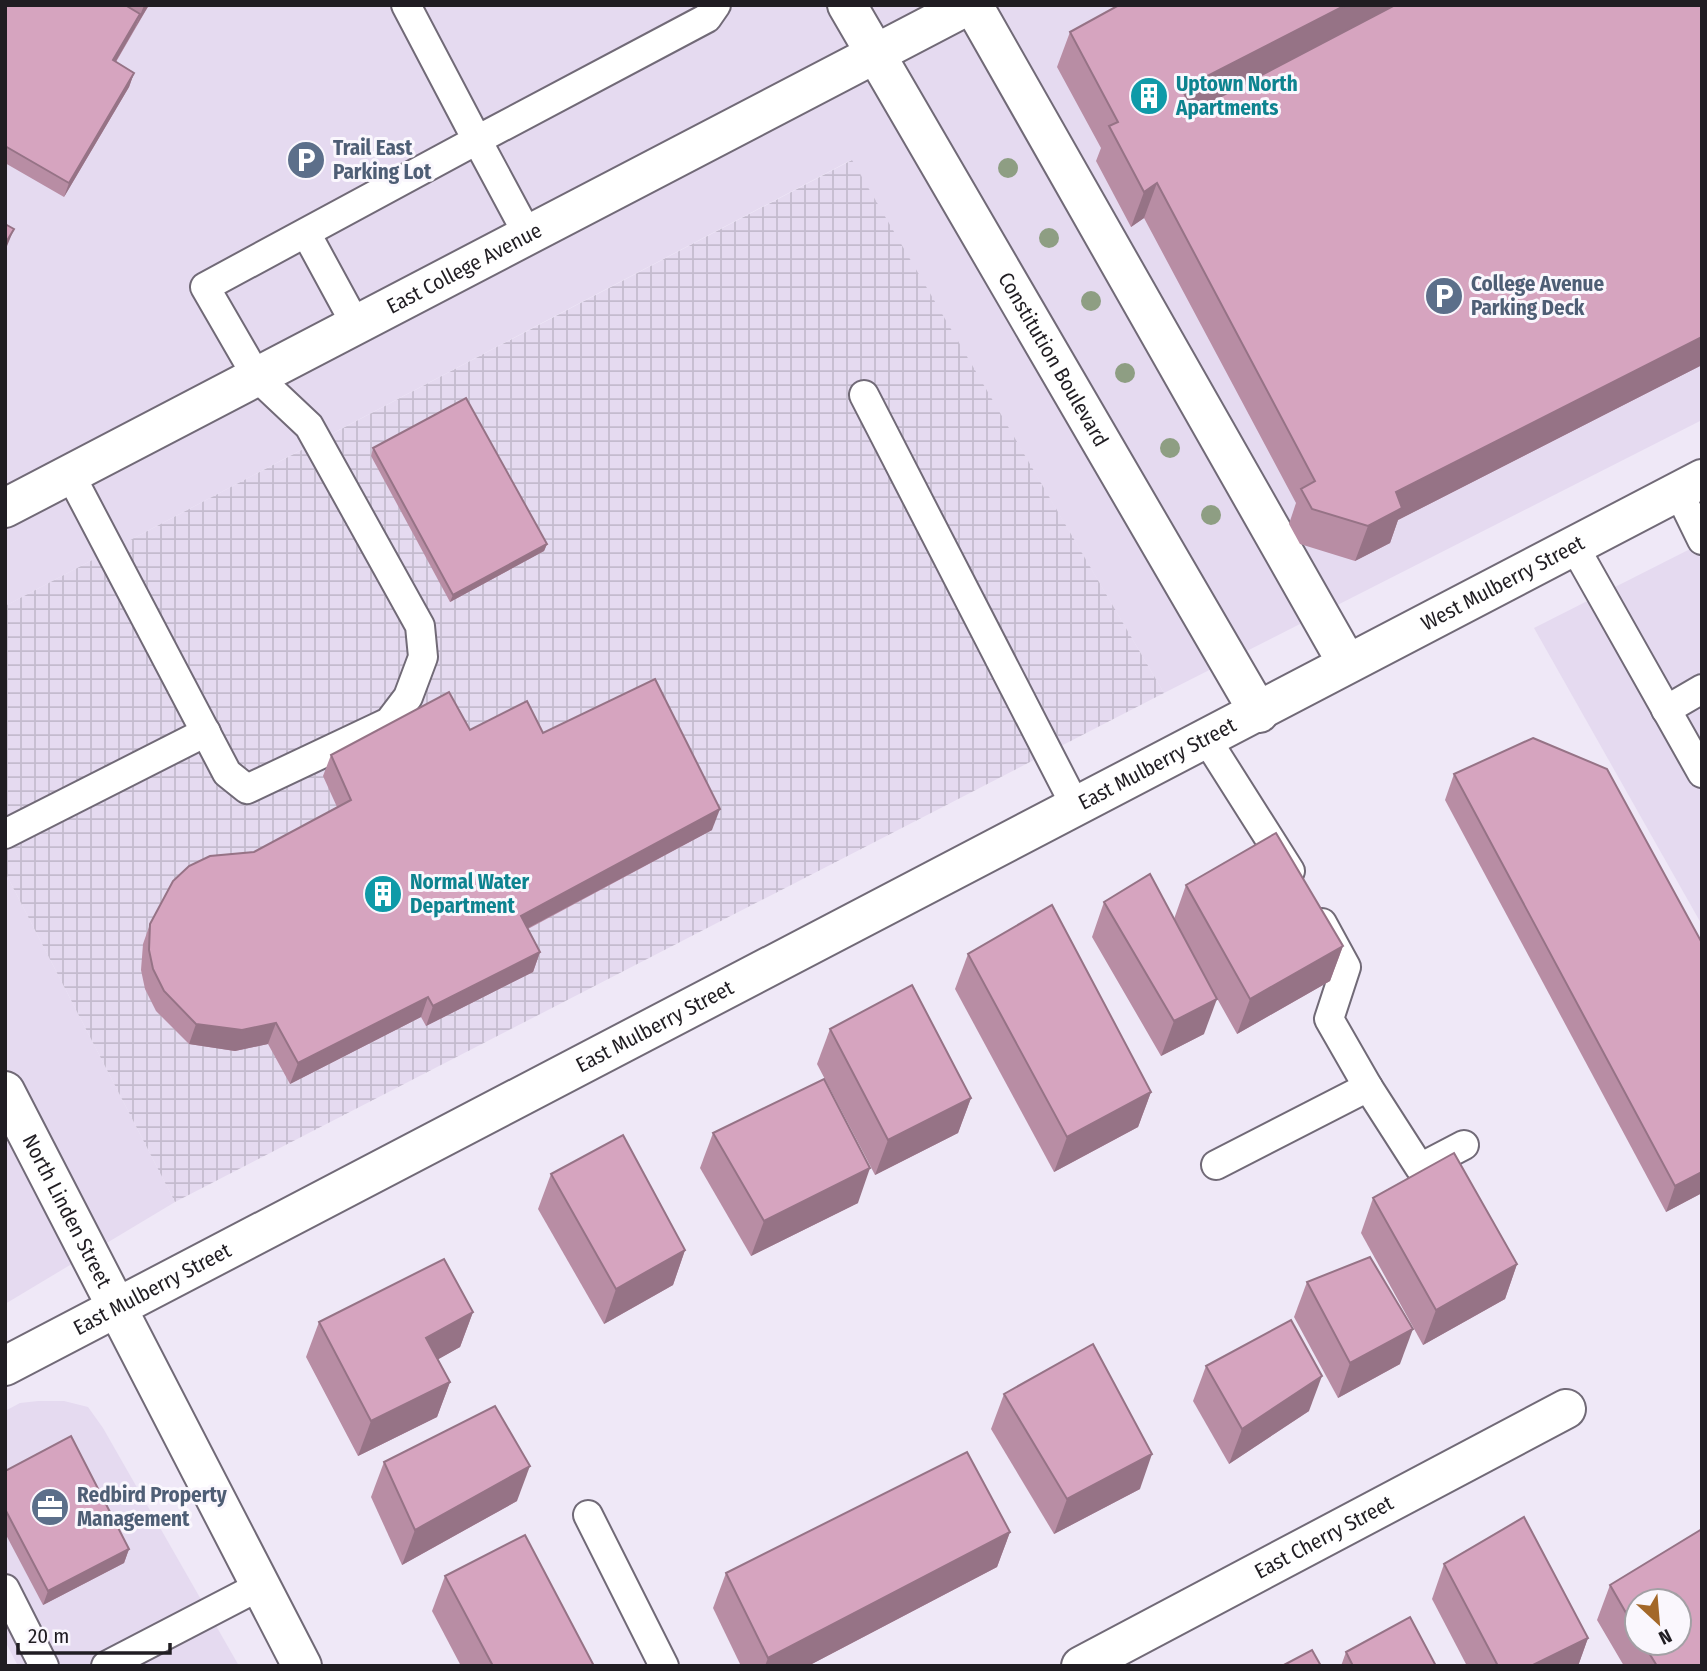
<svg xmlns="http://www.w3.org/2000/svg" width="1707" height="1671" viewBox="0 0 1707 1671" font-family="'Fira Sans Condensed',sans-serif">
<defs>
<pattern id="industrial-grid" width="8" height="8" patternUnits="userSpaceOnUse" patternTransform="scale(1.75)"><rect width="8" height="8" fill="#e5daf0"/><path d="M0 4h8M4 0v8" fill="none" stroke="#c4bbce"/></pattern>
</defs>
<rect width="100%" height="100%" fill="#efe8f7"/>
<g fill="#e5daf0">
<polygon points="5,5 1702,5 1702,420 1164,693 851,160 5,606"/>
<polygon points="1702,543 1702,925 1534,628"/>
<polygon points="5,872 175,1202 5,1304"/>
<polygon points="38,1401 64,1401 88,1407 103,1428 239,1666 18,1666 5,1641 5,1411 20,1403"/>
</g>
<polygon fill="url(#industrial-grid)" points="852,160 1164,693 175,1202 5,872 5,606"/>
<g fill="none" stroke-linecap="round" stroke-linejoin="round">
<defs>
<g id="lane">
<polyline points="306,233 356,325"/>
<polyline points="528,235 477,140 707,18 716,5"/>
<polyline points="864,395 1076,807"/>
<polyline points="70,474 227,773 247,789 389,722 408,697 423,657 420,626 309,426 257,377 205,287 477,140 406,5"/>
<polyline points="1678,491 1702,540"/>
<polyline points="1574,546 1702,773"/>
<polyline points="1666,710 1702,689"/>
<polyline points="1207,740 1290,871"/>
<polyline points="5,834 206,732"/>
<polyline points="1368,1087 1420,1168 1464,1145"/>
<polyline points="1216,1165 1368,1087 1329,1019 1346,967 1322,923"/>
<polyline points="588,1515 664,1666"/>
<polyline points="5,1589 44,1666"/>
<polyline points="106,1666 260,1586"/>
</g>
<g id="street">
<path id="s1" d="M847 5 1259 713"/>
<polyline points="973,5 1347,663"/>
<path id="s2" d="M1081 1666 1566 1409"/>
</g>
<g id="secondary">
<path id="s3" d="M5 508 969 5"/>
<path id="s4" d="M5 1091 302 1666"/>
<path id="s5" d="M5 1366 1702 479"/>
</g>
</defs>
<use href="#lane" stroke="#716a77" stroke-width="32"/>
<use href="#street" stroke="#716a77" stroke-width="42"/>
<use href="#secondary" stroke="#716a77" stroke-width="42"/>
<use href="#lane" stroke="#fff" stroke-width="28"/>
<use href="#street" stroke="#fff" stroke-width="38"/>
<use href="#secondary" stroke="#fff" stroke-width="38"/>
</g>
<g fill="#8e9e83">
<circle cx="1008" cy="168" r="10"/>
<circle cx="1049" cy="238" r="10"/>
<circle cx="1091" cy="301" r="10"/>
<circle cx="1125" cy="373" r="10"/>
<circle cx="1170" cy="448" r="10"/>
<circle cx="1211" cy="515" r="10"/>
</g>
<g fill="#b88da4" fill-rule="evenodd">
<polygon points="5,5 149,5 116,62 134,73 129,87 64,197 5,163"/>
<polygon points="1702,5 1702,365 1398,520 1390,543 1355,561 1300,544 1289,524 1296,503 1144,218 1131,227 1096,161 1101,148 1057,67 1070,32"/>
<polygon points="373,448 547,544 544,551 450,602 371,456"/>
<polygon points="470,730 543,733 712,830 528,929 540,952 533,972 426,1026 421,1017 290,1084 268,1044 235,1051 189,1044 156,1011 145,989 141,970 143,944 150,924 254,852 337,807 323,776 331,755"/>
<polygon points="1454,774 1702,943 1702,1193 1666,1212 1445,800"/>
<polygon points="1186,885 1343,946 1330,981 1237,1034 1200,968 1204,1034 1161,1056 1092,937 1104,902 1174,919"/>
<polygon points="968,954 1151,1092 1138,1127 1054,1172 955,989"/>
<polygon points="830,1029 971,1098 958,1133 875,1175 817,1064"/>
<polygon points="713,1133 858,1203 751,1256 700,1168"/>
<polygon points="551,1174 685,1250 673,1285 604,1324 538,1209"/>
<polygon points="1373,1198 1517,1264 1505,1299 1423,1345 1361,1233"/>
<polygon points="1307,1282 1400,1364 1338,1398 1294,1317"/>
<polygon points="473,1312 460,1347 438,1359 450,1382 437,1417 358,1456 306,1357 319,1322"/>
<polygon points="1206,1366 1309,1411 1229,1464 1193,1401"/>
<polygon points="1004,1394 1140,1489 1054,1534 991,1429"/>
<polygon points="384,1462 517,1501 402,1565 371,1497"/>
<polygon points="5,1471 129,1549 124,1563 43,1605 5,1533"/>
<path d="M1702 1529V1666H1624L1597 1620 1610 1585ZM1637 1601H1679V1643H1637Z"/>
<polygon points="1010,1532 997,1567 808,1666 741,1666 713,1608 726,1573"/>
<polygon points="1444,1564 1588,1638 1578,1666 1467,1666 1432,1599"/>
<polygon points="445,1576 594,1666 461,1666 432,1611"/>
<polygon points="1346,1652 1436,1666 1341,1666"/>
</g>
<g fill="#967386">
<polygon points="144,5 149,5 135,28 143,8"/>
<polygon points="1346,5 1401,5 1169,124 1182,89"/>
<polygon points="140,14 135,28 108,75 113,60"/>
<polygon points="134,73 129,87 64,197 69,183"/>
<polygon points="1157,183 1144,218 1131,227 1144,192"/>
<polygon points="14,229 5,251 5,244"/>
<polygon points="1702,337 1702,365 1398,520 1390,543 1355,561 1368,526 1396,492"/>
<polygon points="547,544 544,551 450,602 453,595"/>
<polygon points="720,809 712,830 513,936 521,916"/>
<polygon points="1343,946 1330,981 1237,1034 1250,999"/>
<polygon points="540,952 533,972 426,1026 433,1006"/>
<polygon points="428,997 421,1017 290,1084 298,1063"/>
<polygon points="1217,999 1204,1034 1161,1056 1174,1021"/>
<polygon points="276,1023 268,1044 235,1051 189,1044 196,1024"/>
<polygon points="1151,1092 1138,1127 1054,1172 1067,1137"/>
<polygon points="971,1098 958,1133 875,1175 888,1140"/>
<polygon points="870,1168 858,1203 751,1256 764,1221"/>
<polygon points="1702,1172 1702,1193 1666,1212 1675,1186"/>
<polygon points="685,1250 673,1285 604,1324 616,1289"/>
<polygon points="1517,1264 1505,1299 1423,1345 1436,1310"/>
<polygon points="473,1312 460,1347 414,1373 426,1338"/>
<polygon points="1413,1329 1400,1364 1338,1398 1350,1363"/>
<polygon points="1322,1376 1309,1411 1229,1464 1242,1429"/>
<polygon points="450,1382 437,1417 358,1456 371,1421"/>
<polygon points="1152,1454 1140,1489 1054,1534 1067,1499"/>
<polygon points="530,1466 517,1501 402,1565 415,1530"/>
<polygon points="1010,1532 997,1567 808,1666 765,1666 768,1658"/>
<polygon points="129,1549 124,1563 43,1605 48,1591"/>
<polygon points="1588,1638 1578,1666 1531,1666"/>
</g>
<g fill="#d6a4bf" stroke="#967386" stroke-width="2">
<polygon points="5,5 125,5 140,14 113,60 134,73 69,183 5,146"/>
<polygon points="1119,5 1346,5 1182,89 1193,111 1395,5 1702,5 1702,337 1396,492 1402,508 1368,526 1312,509 1301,489 1315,481 1157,183 1144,192 1109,126 1118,122 1070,32"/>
<polygon points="5,224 14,229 5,244"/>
<polygon points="466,398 547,544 453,595 373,448"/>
<polygon points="655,679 720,809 521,916 540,952 433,1006 428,997 298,1063 276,1023 242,1030 196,1024 164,991 153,969 149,950 150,924 173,881 189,866 210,856 254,852 351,800 331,755 449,692 470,730 527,701 543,733"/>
<polygon points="1533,738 1607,769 1702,943 1702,1172 1675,1186 1454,774"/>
<polygon points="1276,833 1343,946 1250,999 1186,885"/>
<polygon points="1150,874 1217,999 1174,1021 1104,902"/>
<polygon points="1052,905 1151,1092 1067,1137 968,954"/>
<polygon points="912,985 971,1098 888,1140 830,1029"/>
<polygon points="824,1079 870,1168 764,1221 713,1133"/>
<polygon points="623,1135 685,1250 616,1289 551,1174"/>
<polygon points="1454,1153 1517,1264 1436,1310 1373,1198"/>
<polygon points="1370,1257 1413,1329 1350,1363 1307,1282"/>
<polygon points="444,1259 473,1312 426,1338 450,1382 371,1421 319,1322"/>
<polygon points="1291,1320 1322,1376 1242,1429 1206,1366"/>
<polygon points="1093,1344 1152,1454 1067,1499 1004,1394"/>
<polygon points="495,1406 530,1466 415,1530 384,1462"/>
<polygon points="71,1436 129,1549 48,1591 5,1509 5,1471"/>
<polygon points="967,1452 1010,1532 768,1658 726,1573"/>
<polygon points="1524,1517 1588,1638 1531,1666 1498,1666 1444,1564"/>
<polygon points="1702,1529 1702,1666 1657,1666 1643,1643 1679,1643 1679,1601 1637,1601 1637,1632 1610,1585"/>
<polygon points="525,1535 594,1666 493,1666 445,1576"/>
<polygon points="1410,1617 1436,1666 1353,1666 1346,1652"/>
<polygon points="1312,1650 1321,1666 1282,1666"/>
</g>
<defs>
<symbol id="building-disc" viewBox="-11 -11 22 22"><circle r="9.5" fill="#0f9aa8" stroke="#faf7fd"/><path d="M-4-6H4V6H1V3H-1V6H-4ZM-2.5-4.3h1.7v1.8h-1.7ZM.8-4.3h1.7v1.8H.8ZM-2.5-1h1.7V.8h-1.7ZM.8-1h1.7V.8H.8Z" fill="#fff"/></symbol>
<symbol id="parking-disc" viewBox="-11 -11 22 22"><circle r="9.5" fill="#5c6f8a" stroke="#faf7fd"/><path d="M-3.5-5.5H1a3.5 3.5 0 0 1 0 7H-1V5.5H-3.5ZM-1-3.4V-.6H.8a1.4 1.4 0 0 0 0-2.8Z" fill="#fff"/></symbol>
<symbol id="office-disc" viewBox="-11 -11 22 22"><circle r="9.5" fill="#5c6f8a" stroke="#faf7fd"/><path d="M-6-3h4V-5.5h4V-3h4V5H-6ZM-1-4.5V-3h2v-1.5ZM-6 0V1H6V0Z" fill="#fff"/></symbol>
</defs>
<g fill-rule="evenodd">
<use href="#building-disc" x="1127" y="74" width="44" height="44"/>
<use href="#parking-disc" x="284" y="138" width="44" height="44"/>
<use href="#parking-disc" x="1422" y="274" width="44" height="44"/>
<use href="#building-disc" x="361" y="872" width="44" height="44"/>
<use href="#office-disc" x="28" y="1485" width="44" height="44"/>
</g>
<g text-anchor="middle" stroke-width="6" stroke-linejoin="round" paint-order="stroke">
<g font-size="21" font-weight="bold" fill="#0d838f" stroke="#faf7fd" text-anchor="start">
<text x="1176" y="91">Uptown North<tspan x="1176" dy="24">Apartments</tspan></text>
<text x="410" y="889">Normal Water<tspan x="410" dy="24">Department</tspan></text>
</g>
<g font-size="21" font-weight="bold" fill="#4e5e75" stroke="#faf7fd" text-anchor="start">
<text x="333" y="155">Trail East<tspan x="333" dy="24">Parking Lot</tspan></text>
<text x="1471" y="291">College Avenue<tspan x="1471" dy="24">Parking Deck</tspan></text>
<text x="77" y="1502">Redbird Property<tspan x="77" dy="24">Management</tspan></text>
</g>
<g font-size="21" fill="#201d22" stroke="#faf7fd">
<text dy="7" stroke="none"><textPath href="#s3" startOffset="518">East College Avenue</textPath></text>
<text dy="7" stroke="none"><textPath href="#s1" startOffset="410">Constitution Boulevard</textPath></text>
<text dy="7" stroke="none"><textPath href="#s5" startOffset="1690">West Mulberry Street</textPath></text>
<text dy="7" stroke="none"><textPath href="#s5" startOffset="1300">East Mulberry Street</textPath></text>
<text dy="7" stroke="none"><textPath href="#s5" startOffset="733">East Mulberry Street</textPath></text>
<text dy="7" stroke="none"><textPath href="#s4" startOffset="135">North Linden Street</textPath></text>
<text dy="7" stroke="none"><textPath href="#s5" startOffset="166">East Mulberry Street</textPath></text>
<text dy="7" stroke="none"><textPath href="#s2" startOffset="275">East Cherry Street</textPath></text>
</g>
</g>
<rect width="1707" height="1671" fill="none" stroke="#201d22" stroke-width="14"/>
<g transform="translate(1658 1622) rotate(154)"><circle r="33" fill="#faf7fd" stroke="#a3a0a5" stroke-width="2"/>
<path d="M0-5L12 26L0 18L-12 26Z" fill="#a36829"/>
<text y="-10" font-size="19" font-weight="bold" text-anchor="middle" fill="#201d22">N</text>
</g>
<path d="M18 1643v10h152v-10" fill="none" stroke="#201d22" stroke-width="3.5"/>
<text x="28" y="1643" font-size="21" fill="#201d22" stroke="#faf7fd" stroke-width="5" paint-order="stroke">20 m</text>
</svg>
